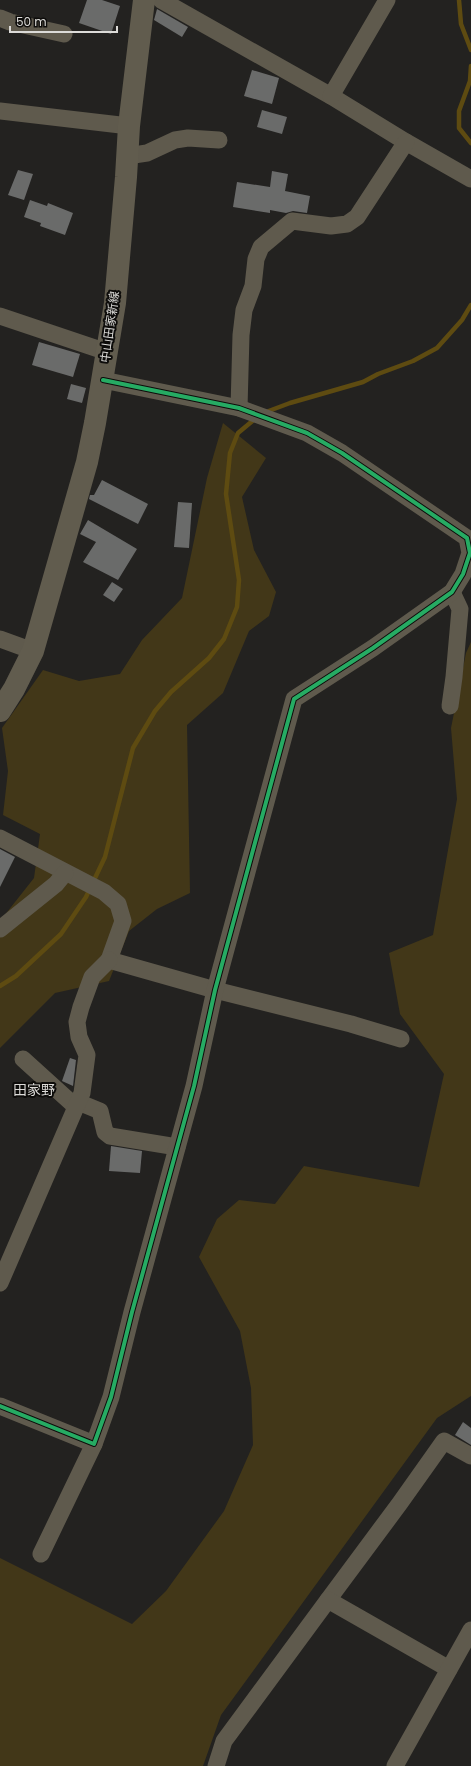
<svg xmlns="http://www.w3.org/2000/svg" width="471" height="1766" viewBox="0 0 471 1766" font-family="Poppins,'Noto Sans JP',sans-serif">
<rect width="100%" height="100%" fill="#232220"/>
<g fill="#423718">
<polygon points="223,423 266,458 242,497 254,550 276,592 269,616 249,631 223,693 187,725 190,893 157,909 129,931 109,981 55,993 0,1048 0,921 34,878 40,834 3,815 8,771 2,728 43,670 79,681 120,674 142,640 182,598 207,478"/>
<polygon points="471,642 471,1396 437,1418 221,1715 203,1766 0,1766 0,1558 132,1624 166,1591 224,1511 253,1445 251,1388 240,1331 199,1257 217,1219 239,1200 275,1204 304,1166 419,1187 444,1074 400,1014 389,953 433,935 457,799 451,728 466,653"/>
</g>
<g fill="none" stroke-linecap="round" stroke-linejoin="round">
<g stroke="#5e4b11" stroke-width="4.5">
<polyline points="459,0 461,24 471,50"/>
<polyline points="471,66 470,81 459,111 459,128 471,143"/>
<polyline points="266,412 290,403 363,382 378,374 413,361 437,348 462,320 471,305"/>
<polyline points="0,986 16,976 61,934 86,897 105,857 133,748 155,711 171,692 209,658 224,639 237,607 239,580 226,494 230,453 238,433 256,418"/>
</g>
</g>
<g fill="#6a6b6a">
<polygon points="87,0 102,0 120,6 111,34 79,23"/>
<polygon points="157,9 188,27 182,37 154,20"/>
<polygon points="252,70 279,78 272,104 244,96"/>
<polygon points="262,110 287,117 282,134 257,127"/>
<polygon points="18,170 33,174 24,200 8,195"/>
<polygon points="272,171 288,174 285,191 310,196 307,213 293,211 286,213 270,210 270,213 233,207 237,182 270,187"/>
<polygon points="30,200 47,206 48,203 73,213 65,235 40,226 41,223 24,217"/>
<polygon points="39,342 80,354 73,377 32,365"/>
<polygon points="71,384 86,388 82,403 67,399"/>
<polygon points="102,480 148,504 138,524 89,499 90,495 94,495"/>
<polygon points="178,502 192,503 189,548 174,547"/>
<polygon points="88,520 137,549 118,580 83,562 96,542 80,534"/>
<polygon points="112,582 123,589 114,602 103,595"/>
<polygon points="0,849 15,857 0,887"/>
<polygon points="70,1058 76,1060 73,1086 62,1081"/>
<polygon points="111,1146 142,1151 140,1173 109,1171"/>
<polygon points="463,1422 471,1428 471,1445 455,1435"/>
</g>
<g fill="none" stroke-linecap="round" stroke-linejoin="round">
<g stroke="#5f5a4d" stroke-width="17">
<polyline points="161,0 331,96 406,142 471,179"/>
<polyline points="0,18 10,22 64,34"/>
<polyline points="331,96 387,0"/>
<polyline points="0,111 129,126"/>
<polyline points="127,156 147,153 175,140 188,138 219,140"/>
<polyline points="0,316 107,352"/>
<polyline points="239,408 241,335 244,310 253,286 256,259 261,247 292,221 331,226 347,224 357,217 406,142"/>
<polyline points="0,639 33,651"/>
<polyline points="450,706 454,677 460,609 452,592"/>
<polyline points="0,838 104,892 118,904 123,921 109,960 215,990 351,1024 401,1039"/>
<polyline points="0,929 56,884 65,873"/>
<polyline points="23,1059 76,1107"/>
<polyline points="78,1102 100,1111 105,1132 110,1136 177,1147"/>
<polyline points="0,1283 82,1093 87,1055 79,1037 77,1022 81,1007 92,977 109,960"/>
<polyline points="0,1406 94,1444 111,1397 132,1312 194,1086 215,990 294,699 373,648 452,592 463,574 470,553 467,538 342,453 307,433 239,408 103,380"/>
<polyline points="41,1554 94,1444"/>
<polyline points="328,1600 400,1503 444,1441 471,1456"/>
<polyline points="216,1766 224,1741 328,1600 449,1669"/>
<polyline points="395,1766 471,1630"/>
</g>
<polyline stroke="#615c4e" stroke-width="22" points="0,711 14,689 33,651 87,462 95,423 115,303 126,177 129,126 144,0"/>
<defs>
<polyline id="cycleway" points="0,1406 94,1444 111,1397 132,1312 194,1086 215,990 294,699 373,648 452,592 463,574 470,553 467,538 342,453 307,433 239,408 103,380"/>
</defs>
<use href="#cycleway" stroke="#0d0c0a" stroke-width="6"/>
<use href="#cycleway" stroke="#26ab63" stroke-width="4"/>
</g>
<g text-anchor="middle" stroke-width="4" stroke-linejoin="round" paint-order="stroke">
<g font-size="12" fill="#dcdbd8" stroke="#0d0c0a">
<text transform="translate(110 327) rotate(-82)" y="4">中山田家新線</text>
</g>
<g font-size="14" fill="#dcdbd8" stroke="#0d0c0a">
<text x="34" y="1095">田家野</text>
</g>
</g>
<path d="M10 26v6h107v-6" fill="none" stroke="#dcdbd8" stroke-width="2"/>
<text x="16" y="26" font-size="12" fill="#dcdbd8" stroke="#0d0c0a" stroke-width="3" paint-order="stroke">50 m</text>
</svg>
